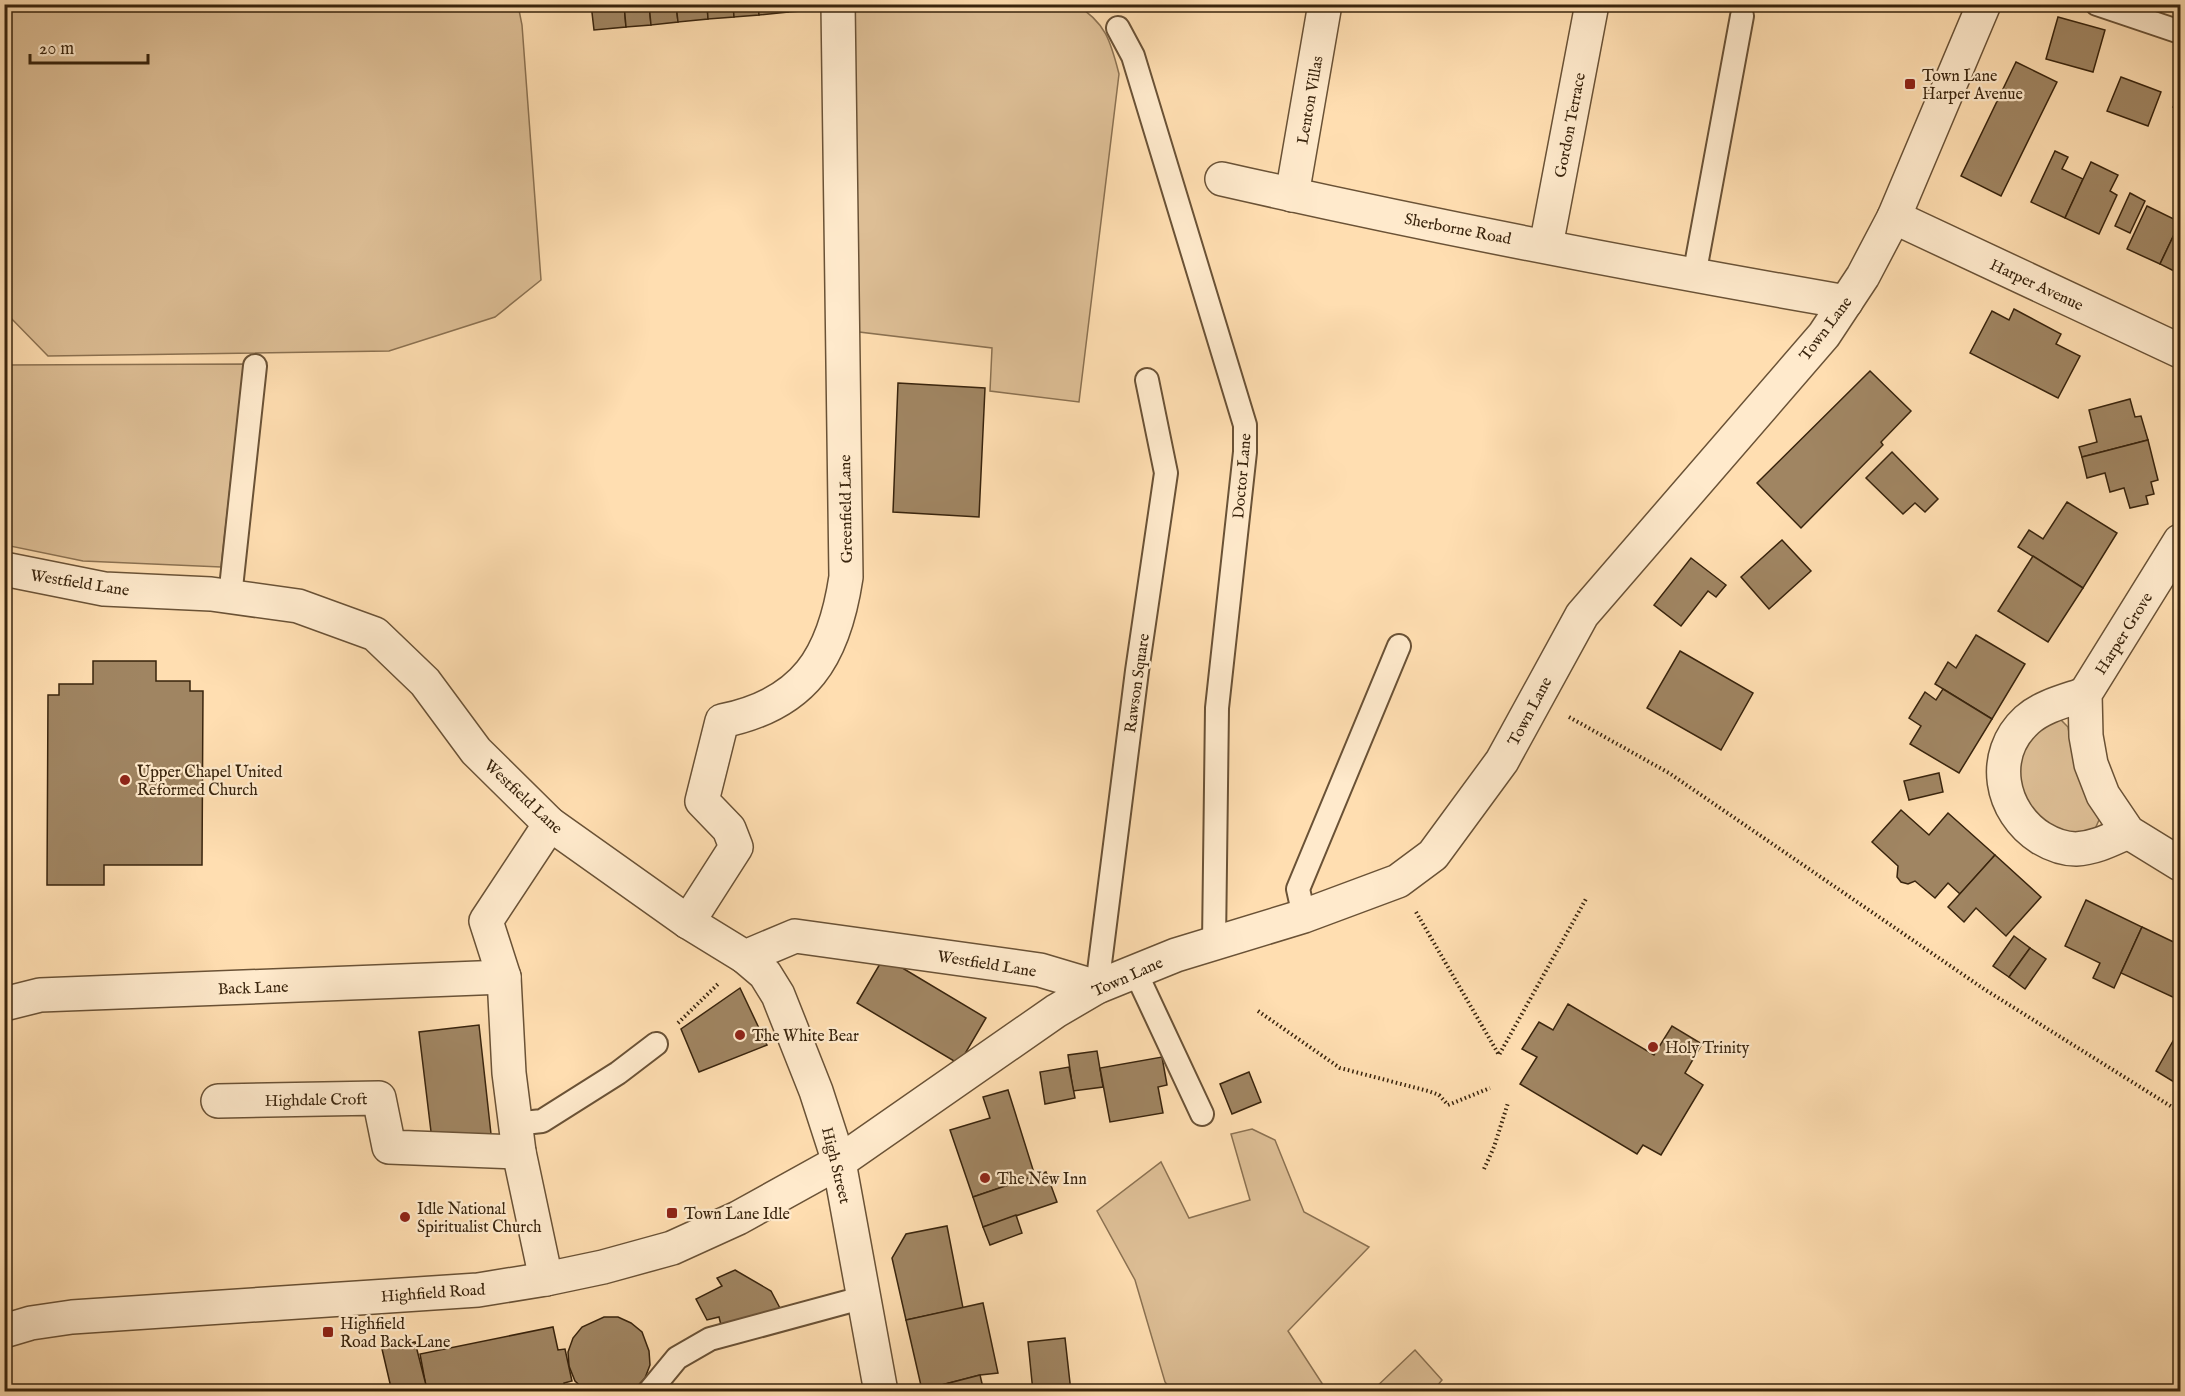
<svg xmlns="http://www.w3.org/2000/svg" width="2185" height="1396" viewBox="0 0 2185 1396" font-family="'IM FELL English',serif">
<rect width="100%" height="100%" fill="#ffdeb1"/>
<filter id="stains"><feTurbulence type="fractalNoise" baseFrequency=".00333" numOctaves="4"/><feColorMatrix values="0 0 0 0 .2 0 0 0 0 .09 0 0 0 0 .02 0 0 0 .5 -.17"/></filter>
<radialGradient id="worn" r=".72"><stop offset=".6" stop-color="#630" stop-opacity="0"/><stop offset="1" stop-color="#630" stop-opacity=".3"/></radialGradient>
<g fill="#ddbe95" stroke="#8b7151" stroke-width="1.5">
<polygon points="4,5 518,5 522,25 541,280 495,317 389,351 48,356 5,312"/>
<path d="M850 5H1076C1106 22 1111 43 1119 74L1079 402 990 391 992 348 851 331Z"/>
<polygon points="244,364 221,567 83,561 5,545 4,365"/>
<polygon points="2052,718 2061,720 2068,727 2074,759 2085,791 2099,820 2095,829 2087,834 2068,834 2049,828 2022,801 2016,763 2023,744"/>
<polygon points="1252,1129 1275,1140 1304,1212 1369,1247 1288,1331 1327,1391 1172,1391 1165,1382 1135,1280 1097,1211 1161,1162 1189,1218 1250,1200 1231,1134"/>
<polygon points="1415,1350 1442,1380 1433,1391 1372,1391"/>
</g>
<g fill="#a08562" stroke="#39240d" stroke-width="1.5">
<polygon points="591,4 624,4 626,27 594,30"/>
<polygon points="624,4 649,4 651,25 626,27"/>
<polygon points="649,4 676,4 678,22 651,25"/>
<polygon points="676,4 707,4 708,19 678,22"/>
<polygon points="707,4 733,4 734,17 708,19"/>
<polygon points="733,4 758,4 759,15 734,17"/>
<polygon points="758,4 788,4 788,12 759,15"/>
<polygon points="788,4 816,4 816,10 788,12"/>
<polygon points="2058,17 2105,30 2093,72 2046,59"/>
<polygon points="2016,62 2057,82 2001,196 1961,176"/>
<polygon points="2121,77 2161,92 2148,126 2107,111"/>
<polygon points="2179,95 2180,96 2180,110 2173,107"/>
<polygon points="2055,151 2068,157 2062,169 2083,179 2065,218 2031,202"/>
<polygon points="2091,162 2118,175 2110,191 2117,195 2099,234 2065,218"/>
<polygon points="2130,193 2145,201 2130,233 2115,226"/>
<polygon points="2147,206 2180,222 2160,264 2127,249"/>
<polygon points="2180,222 2180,274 2160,264"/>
<polygon points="2014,309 2061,334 2056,344 2080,356 2058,398 1970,353 1992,311 2009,320"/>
<polygon points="1870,371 1911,411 1881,442 1883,445 1801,528 1757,483"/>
<polygon points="898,383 985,388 979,517 893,512"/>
<polygon points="2130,399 2135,417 2141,416 2148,440 2082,457 2079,447 2097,442 2089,410"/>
<polygon points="2148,440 2158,480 2151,482 2154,494 2146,496 2148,504 2130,508 2124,488 2110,492 2105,473 2087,478 2082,457"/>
<polygon points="1892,452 1938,499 1925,512 1915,503 1903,514 1866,478"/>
<polygon points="2067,502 2117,533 2083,588 2018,547 2029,530 2043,539"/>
<polygon points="1782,540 1811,571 1769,609 1741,577"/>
<polygon points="2033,556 2083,588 2048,642 1998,611"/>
<polygon points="1691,558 1726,585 1716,597 1708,591 1681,626 1654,605"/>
<polygon points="1976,635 2025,664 1992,719 1935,684 1948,662 1956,668"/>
<polygon points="1680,651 1753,693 1721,750 1647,708"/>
<polygon points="93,661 156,661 156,681 190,681 190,691 203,691 202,865 104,865 104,885 47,885 48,695 59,695 59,684 93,684"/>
<polygon points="1943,689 1992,719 1959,773 1910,744 1921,726 1909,718 1925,692 1936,700"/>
<polygon points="1939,773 1943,792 1909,800 1904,781"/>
<polygon points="1901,810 1929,835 1948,813 1995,855 1960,894 1948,883 1935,898 1915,881 1908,884 1901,882 1897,877 1898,866 1872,842"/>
<polygon points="1995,855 2041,897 2006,936 1976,908 1964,922 1948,907"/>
<polygon points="2086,900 2142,927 2114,988 2093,978 2100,963 2065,946"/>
<polygon points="2142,927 2180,945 2180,992 2177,999 2121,973"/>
<polygon points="2014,936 2030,948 2009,977 1993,966"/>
<polygon points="2030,948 2046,959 2025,989 2009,977"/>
<polygon points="884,957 986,1018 959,1064 857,1003"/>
<polygon points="740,988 767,1045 699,1072 681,1029"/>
<polygon points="1568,1004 1654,1055 1672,1026 1702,1044 1685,1073 1703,1085 1661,1155 1643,1145 1637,1154 1520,1084 1537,1057 1522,1049 1539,1022 1553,1030"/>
<polygon points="479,1025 491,1134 432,1140 419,1032"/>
<polygon points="2173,1041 2180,1046 2180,1071 2174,1082 2156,1071"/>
<polygon points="1097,1051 1103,1087 1073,1091 1068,1055"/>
<polygon points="1162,1057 1167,1085 1158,1087 1163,1113 1110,1122 1100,1068"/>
<polygon points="1069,1067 1075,1098 1045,1104 1040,1072"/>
<polygon points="1249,1072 1261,1102 1232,1114 1220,1084"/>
<polygon points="1008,1090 1035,1176 973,1197 950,1130 990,1118 983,1097"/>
<polygon points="1046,1172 1057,1202 983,1227 973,1197"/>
<polygon points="1016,1215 1022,1233 990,1245 983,1227"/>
<polygon points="947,1226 963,1308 906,1320 892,1258 906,1234"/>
<polygon points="735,1270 771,1291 781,1310 722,1329 719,1317 707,1320 696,1299 722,1286 717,1278"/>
<polygon points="983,1303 998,1373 980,1375 922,1390 906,1320"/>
<polygon points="604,1317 618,1317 631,1323 642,1332 649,1351 650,1365 645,1378 632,1392 587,1392 575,1381 569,1366 568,1352 573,1338 582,1327"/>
<polygon points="553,1327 558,1350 565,1349 572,1381 564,1383 566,1392 427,1392 420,1354"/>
<polygon points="1065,1338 1071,1392 1033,1392 1028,1342"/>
<polygon points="415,1342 426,1385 401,1392 392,1392 382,1349"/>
<polygon points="980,1375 984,1392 922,1392 922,1390"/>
</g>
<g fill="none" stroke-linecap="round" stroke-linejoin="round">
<defs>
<g id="service">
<polyline points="2097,4 2180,32"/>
<polyline points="1118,28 1133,56 1245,425 1245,452 1217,708 1214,943"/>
<polyline points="1694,276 1742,16"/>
<polyline points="230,597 255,366"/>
<polyline points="1304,916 1298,889 1399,646"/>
<polyline points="1136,973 1202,1114"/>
<polyline points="1097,987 1137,671 1166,473 1147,380"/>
<polyline points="515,1124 542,1121 618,1073 656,1044"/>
<polyline points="649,1392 677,1358 710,1339 865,1297"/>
</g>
<g id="minor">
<path d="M1222 179C1429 226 1637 266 1846 302"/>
<polyline points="1292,195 1325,4"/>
<polyline points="1894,217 2180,351"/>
<polyline points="1546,246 1592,4"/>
<polyline points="2180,541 2085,694 2086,736 2091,764 2103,795 2128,832 2180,864"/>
<path d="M2085 694C2065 701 2043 706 2027 720 1989 755 2000 812 2041 838 2051 844 2064 849 2076 849 2095 848 2110 840 2128 832"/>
<path d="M688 922 736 847 729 829 702 801 722 721C805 704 834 657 846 577L838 4"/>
<polyline points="4,1004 40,995 504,977"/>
<polyline points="218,1101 379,1098 389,1147 519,1152"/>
<polyline points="546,1279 519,1152 509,1073 504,977 486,921 550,824"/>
</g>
<g id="tertiary">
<polyline points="4,569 104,589 211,594 298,606 375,634 425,682 476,751 550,824 688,922 745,957 795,936 1040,970 1097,987"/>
<polyline points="745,957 765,974 778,995 816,1091 839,1162 881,1392"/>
<polyline points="4,1331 31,1323 72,1317 478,1290 546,1279 603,1267 672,1248 738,1218 839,1162 1056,1011 1097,987 1176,955 1304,916 1398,881 1433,855 1502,761 1582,615 1824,335 1863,276 1894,217 1984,4"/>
</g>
</defs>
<use href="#service" stroke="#6a5236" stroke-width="26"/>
<use href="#minor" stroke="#6a5236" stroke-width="36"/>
<use href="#tertiary" stroke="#6a5236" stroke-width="36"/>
<g stroke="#39240d" stroke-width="4" stroke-dasharray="1.5 3" stroke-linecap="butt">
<polyline points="1569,717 1669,773 1984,989 2180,1112"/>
<polyline points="1416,912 1499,1055 1587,897"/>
<polyline points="1258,1011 1340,1068 1428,1091 1439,1095 1448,1105 1490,1088"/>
<polyline points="678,1023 718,984"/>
<polyline points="1484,1169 1494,1147 1508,1103"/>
</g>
<use href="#service" stroke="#ffeacc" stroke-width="22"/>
<use href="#minor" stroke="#ffeacc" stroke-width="33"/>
<use href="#tertiary" stroke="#ffeacc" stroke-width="33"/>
</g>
<g fill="#8f2418" stroke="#ffeacc" stroke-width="2">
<rect x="1904" y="78" width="12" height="12" rx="3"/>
<circle cx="125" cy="780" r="6"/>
<circle cx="740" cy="1035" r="6"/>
<circle cx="1653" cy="1047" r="6"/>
<circle cx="985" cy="1178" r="6"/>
<rect x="666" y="1207" width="12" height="12" rx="3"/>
<circle cx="405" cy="1217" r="6"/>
<rect x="322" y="1326" width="12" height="12" rx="3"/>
</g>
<g text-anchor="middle" stroke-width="4.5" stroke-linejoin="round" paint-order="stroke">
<g font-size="16" fill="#39240d" stroke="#ffeacc" text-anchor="start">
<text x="1922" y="81">Town Lane<tspan x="1922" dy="18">Harper Avenue</tspan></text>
<text x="137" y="777">Upper Chapel United<tspan x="137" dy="18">Reformed Church</tspan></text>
<text x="752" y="1041">The White Bear</text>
<text x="1665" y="1053">Holy Trinity</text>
<text x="997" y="1184">The New Inn</text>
<text x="417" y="1214">Idle National<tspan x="417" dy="18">Spiritualist Church</tspan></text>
<text x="684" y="1219">Town Lane Idle</text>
<text x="340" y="1329">Highfield<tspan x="340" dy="18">Road Back Lane</tspan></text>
</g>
<g font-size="16" fill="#39240d" stroke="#ffeacc">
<text transform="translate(1309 100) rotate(-80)" y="6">Lenton Villas</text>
<text transform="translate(1569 125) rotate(-79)" y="6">Gordon Terrace</text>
<text transform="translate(1458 228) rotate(11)" y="6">Sherborne Road</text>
<text transform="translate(2037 284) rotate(25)" y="6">Harper Avenue</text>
<text transform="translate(1825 328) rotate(-53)" y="6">Town Lane</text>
<text transform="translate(1241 476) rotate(-85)" y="6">Doctor Lane</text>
<text transform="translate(845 509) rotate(-91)" y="6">Greenfield Lane</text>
<text transform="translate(80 582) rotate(9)" y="6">Westfield Lane</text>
<text transform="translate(2123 633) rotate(-58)" y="6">Harper Grove</text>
<text transform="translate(1136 683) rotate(-82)" y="6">Rawson Square</text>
<text transform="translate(1529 711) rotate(-62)" y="6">Town Lane</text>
<text transform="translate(524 796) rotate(43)" y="6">Westfield Lane</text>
<text transform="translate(987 963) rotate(9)" y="6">Westfield Lane</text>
<text transform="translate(1127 976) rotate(-24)" y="6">Town Lane</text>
<text transform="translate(253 987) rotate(-2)" y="6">Back Lane</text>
<text transform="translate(316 1099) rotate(-1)" y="6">Highdale Croft</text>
<text transform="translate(837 1165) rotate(76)" y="6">High Street</text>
<text transform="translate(433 1292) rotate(-4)" y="6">Highfield Road</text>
</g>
</g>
<rect width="2185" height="1396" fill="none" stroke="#ffdeb1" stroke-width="24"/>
<rect x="6" y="6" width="2173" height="1384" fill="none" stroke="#39240d" stroke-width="3"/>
<rect x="12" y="12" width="2161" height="1372" fill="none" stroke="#39240d" stroke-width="1.5"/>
<path d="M30 54v9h118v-9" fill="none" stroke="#39240d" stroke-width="3"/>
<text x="39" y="54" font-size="18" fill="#39240d" stroke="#ffeacc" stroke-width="4.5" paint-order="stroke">20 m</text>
<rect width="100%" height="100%" filter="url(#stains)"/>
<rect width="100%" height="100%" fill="url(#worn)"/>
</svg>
